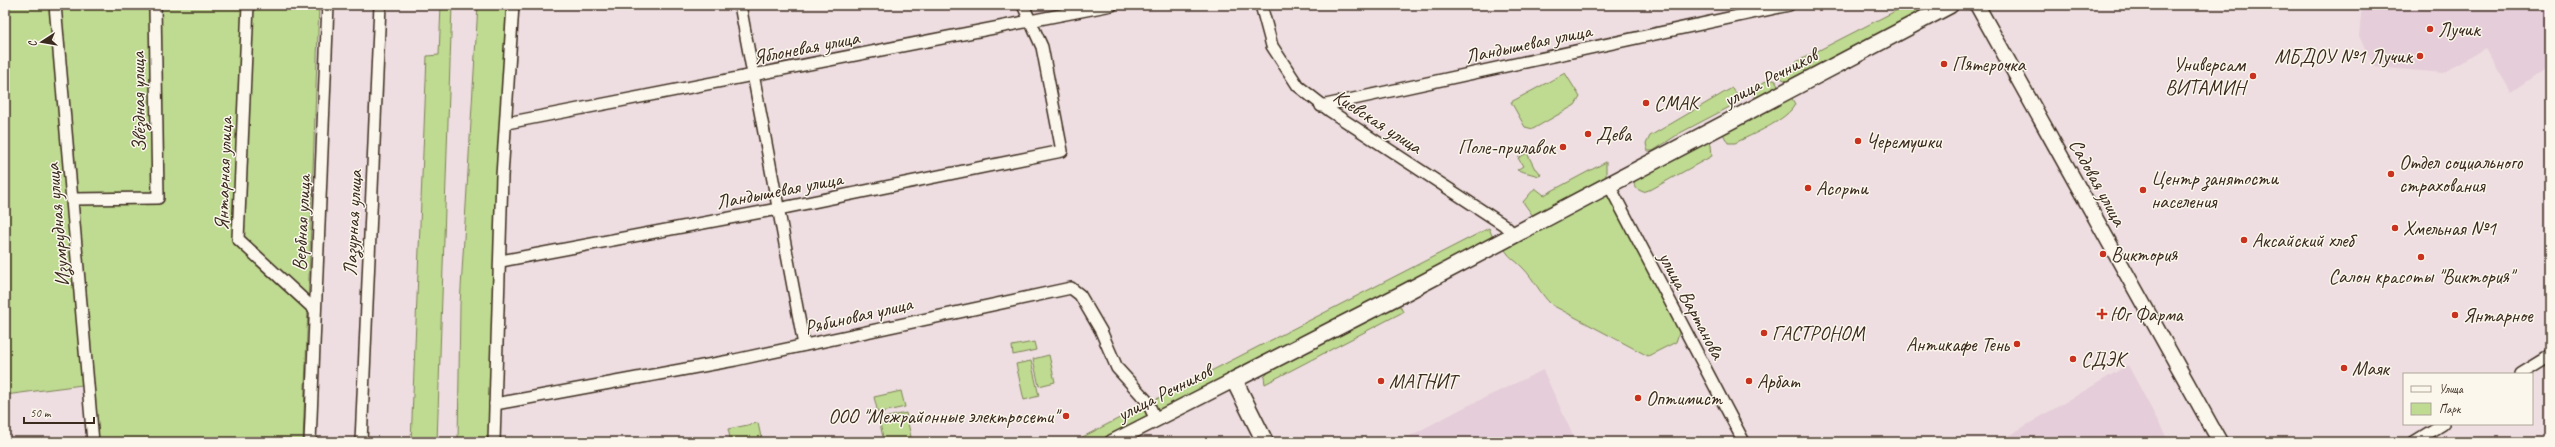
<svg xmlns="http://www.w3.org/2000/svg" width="2555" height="447" viewBox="0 0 2555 447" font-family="Caveat,sans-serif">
<rect width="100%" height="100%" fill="#eedee1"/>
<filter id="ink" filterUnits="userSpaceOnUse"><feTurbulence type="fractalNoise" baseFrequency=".025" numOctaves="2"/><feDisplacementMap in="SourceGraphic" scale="8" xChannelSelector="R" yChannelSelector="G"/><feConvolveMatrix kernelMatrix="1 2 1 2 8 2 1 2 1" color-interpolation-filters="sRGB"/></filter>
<g filter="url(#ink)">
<g fill="#e5cdd9">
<polygon points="2362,5 2550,5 2550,65 2511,92 2485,48 2444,73 2374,67 2359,36"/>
<polygon points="2128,365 2169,442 1998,442"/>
<polygon points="1543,370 1576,442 1398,442 1463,408"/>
</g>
<g fill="#bfda91" stroke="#7d8258">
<polygon points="5,5 319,5 303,442 98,442 90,384 5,395"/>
<polygon points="441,5 452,5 437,442 411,442 427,56 439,55"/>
<polygon points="478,5 506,5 491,442 458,442 460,305"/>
<polygon points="1907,5 1939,5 1788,82 1781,78 1783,71 1798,61"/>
<polygon points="1565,73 1580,97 1575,105 1533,129 1525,127 1511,102"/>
<polygon points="1771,79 1776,81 1779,88 1756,100 1753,92 1762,83"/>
<polygon points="1732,88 1737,94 1739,102 1680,133 1653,151 1648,151 1646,144 1650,136"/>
<path d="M1791 97 1795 104C1788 120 1751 135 1735 143H1728L1723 134 1726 130Z"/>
<polygon points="1707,141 1711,145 1712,156 1652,189 1643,192 1635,188 1634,183 1637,178"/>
<polygon points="1527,153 1535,169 1537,169 1541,175 1539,176 1517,170 1523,166 1518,158"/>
<polygon points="1606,162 1606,180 1533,216 1523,202 1535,188 1544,195"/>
<path d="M1607 191 1680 330 1676 342 1648 356 1552 305C1540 294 1534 279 1523 268 1512 257 1510 259 1502 245Z"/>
<polygon points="1489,228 1493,238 1213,382 1105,442 1073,442"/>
<polygon points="1393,303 1400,306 1403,312 1265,384 1264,377 1270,371"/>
<polygon points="1034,342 1036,350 1013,355 1012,346"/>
<polygon points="1049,355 1055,382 1039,386 1033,359"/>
<polygon points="1031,361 1039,396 1024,400 1016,364"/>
<polygon points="901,391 905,407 878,413 874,397"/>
<polygon points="906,413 912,442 884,442 879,419"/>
<polygon points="758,423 762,442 731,442 728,429"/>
</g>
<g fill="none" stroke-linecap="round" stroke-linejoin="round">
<defs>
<g id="minor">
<polyline points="55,5 93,442"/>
<polyline points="248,5 238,239 315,310"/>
<polyline points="740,5 804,345"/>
<polyline points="1261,5 1272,46 1298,86 1330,111 1504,225 1514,235"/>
<polyline points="1321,106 1789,5"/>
<polyline points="507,123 1112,5"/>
<polyline points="1609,185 1744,442"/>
<polyline points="73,199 158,198 155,5"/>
<polyline points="501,261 778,209 1062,151 1042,47 1023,5"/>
<polyline points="2521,374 2550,356"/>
<polyline points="495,404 735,360 1071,288 1080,295 1101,331 1117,368 1147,401 1156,420"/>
<polyline points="310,442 328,5"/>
<polyline points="361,442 380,5"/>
<polyline points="494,442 502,176 513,5"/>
<polyline points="2414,442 2443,424"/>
</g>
<g id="tertiary">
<polyline points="1977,5 2220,442"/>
<polyline points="1112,442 1234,380"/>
</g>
<polyline id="secondary" points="1265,442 1234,380 1404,293 1950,5"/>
</defs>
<use href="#minor" stroke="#3b2a1e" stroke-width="14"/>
<use href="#tertiary" stroke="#3b2a1e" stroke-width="17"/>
<use href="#secondary" stroke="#3b2a1e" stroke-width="19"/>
<use href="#minor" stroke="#fbf7ec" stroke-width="11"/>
<use href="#tertiary" stroke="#fbf7ec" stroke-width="14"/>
<use href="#secondary" stroke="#fbf7ec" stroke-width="16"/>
</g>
</g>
<g fill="#c8321e" stroke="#fbf7ec" stroke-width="1.5">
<circle cx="2430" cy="29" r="4"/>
<circle cx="2420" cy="56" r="4"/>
<circle cx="1944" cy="64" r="4"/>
<circle cx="2253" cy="76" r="4"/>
<circle cx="1646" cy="103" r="4"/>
<circle cx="1588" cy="134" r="4"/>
<circle cx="1858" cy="141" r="4"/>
<circle cx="1563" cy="147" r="4"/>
<circle cx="2391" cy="174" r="4"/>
<circle cx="1808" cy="188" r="4"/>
<circle cx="2143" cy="190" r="4"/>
<circle cx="2395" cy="228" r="4"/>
<circle cx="2244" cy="240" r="4"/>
<circle cx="2103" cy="254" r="4"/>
<circle cx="2421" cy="257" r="4"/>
<path d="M2100 308h4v4h4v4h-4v4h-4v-4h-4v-4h4z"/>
<circle cx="2455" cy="315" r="4"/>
<circle cx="1764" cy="333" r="4"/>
<circle cx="2017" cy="344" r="4"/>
<circle cx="2073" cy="359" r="4"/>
<circle cx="2344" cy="368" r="4"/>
<circle cx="1381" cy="381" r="4"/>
<circle cx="1749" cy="381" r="4"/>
<circle cx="1638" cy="398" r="4"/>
<circle cx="1066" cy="416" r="4"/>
</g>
<g text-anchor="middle" stroke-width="3" stroke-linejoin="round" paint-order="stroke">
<g font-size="20" fill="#3b2a1e" stroke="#fbf7ec" text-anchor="start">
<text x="2438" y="36">Лучик</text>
<text x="2412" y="63" text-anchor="end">МБДОУ №1 Лучик</text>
<text x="1952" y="71">Пятерочка</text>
<text x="2245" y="71" text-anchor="end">Универсам<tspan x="2245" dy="23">ВИТАМИН</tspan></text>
<text x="1654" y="110">СМАК</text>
<text x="1596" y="141">Дева</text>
<text x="1866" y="148">Черемушки</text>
<text x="1555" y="154" text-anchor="end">Поле-прилавок</text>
<text x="2399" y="169">Отдел социального<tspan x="2399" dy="23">страхования</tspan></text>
<text x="2151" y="185">Центр занятости<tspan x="2151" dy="23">населения</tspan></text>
<text x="1816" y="195">Асорти</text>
<text x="2403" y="235">Хмельная №1</text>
<text x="2252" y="247">Аксайский хлеб</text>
<text x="2111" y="261">Виктория</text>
<text x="2421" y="283" text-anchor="middle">Салон красоты "Виктория"</text>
<text x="2110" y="321">Юг Фарма</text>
<text x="2463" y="322">Янтарное</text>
<text x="1772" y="340">ГАСТРОНОМ</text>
<text x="2009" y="351" text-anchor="end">Антикафе Тень</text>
<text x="2081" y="366">СДЭК</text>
<text x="2352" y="375">Маяк</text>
<text x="1389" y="388">МАГНИТ</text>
<text x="1757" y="388">Арбат</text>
<text x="1646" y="405">Оптимист</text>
<text x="1058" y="423" text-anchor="end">ООО "Межрайонные электросети"</text>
</g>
<g font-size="20" fill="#3b2a1e" stroke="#fbf7ec">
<text transform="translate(1528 43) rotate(-12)" y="7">Ландышевая улица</text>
<text transform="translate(806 47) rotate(-11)" y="7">Яблоневая улица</text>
<text transform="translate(1770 77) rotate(-28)" y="7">улица Речников</text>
<text transform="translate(138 102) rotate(-91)" y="7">Звёздная улица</text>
<text transform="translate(1378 121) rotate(33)" y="7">Киевская улица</text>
<text transform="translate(223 174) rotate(-88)" y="7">Янтарная улица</text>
<text transform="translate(2098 182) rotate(61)" y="7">Садовая улица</text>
<text transform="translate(779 190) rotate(-11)" y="7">Ландышевая улица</text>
<text transform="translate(301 223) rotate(-87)" y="7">Вербная улица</text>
<text transform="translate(352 223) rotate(-87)" y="7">Лазурная улица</text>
<text transform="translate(57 225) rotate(-95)" y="7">Изумрудная улица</text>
<text transform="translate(1692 305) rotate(62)" y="7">улица Вартанова</text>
<text transform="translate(858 315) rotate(-13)" y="7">Рябиновая улица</text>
<text transform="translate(1164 392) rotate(-27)" y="7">улица Речников</text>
</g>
</g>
<rect width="2555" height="447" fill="none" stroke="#fbf7ec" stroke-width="20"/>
<rect x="10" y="10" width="2535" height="427" fill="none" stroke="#3b2a1e" stroke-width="1.5" filter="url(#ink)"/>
<rect x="2403" y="373" width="130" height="52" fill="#fbf7ec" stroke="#aea59a"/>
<rect x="2411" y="386" width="20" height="6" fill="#fbf7ec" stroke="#aea59a"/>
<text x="2439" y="393" font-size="12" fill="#3b2a1e">Улица</text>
<rect x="2411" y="403" width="20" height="12" fill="#bfda91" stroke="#aea59a"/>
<text x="2439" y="413" font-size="12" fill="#3b2a1e">Парк</text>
<g transform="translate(42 42) rotate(258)" stroke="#fbf7ec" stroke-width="3" paint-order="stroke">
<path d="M0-3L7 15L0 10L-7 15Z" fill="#3b2a1e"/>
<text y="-6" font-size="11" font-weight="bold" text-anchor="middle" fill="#3b2a1e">С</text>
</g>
<path d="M24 417v6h70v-6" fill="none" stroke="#3b2a1e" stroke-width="2"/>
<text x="30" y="417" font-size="12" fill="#3b2a1e" stroke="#fbf7ec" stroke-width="3" paint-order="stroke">50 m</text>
</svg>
